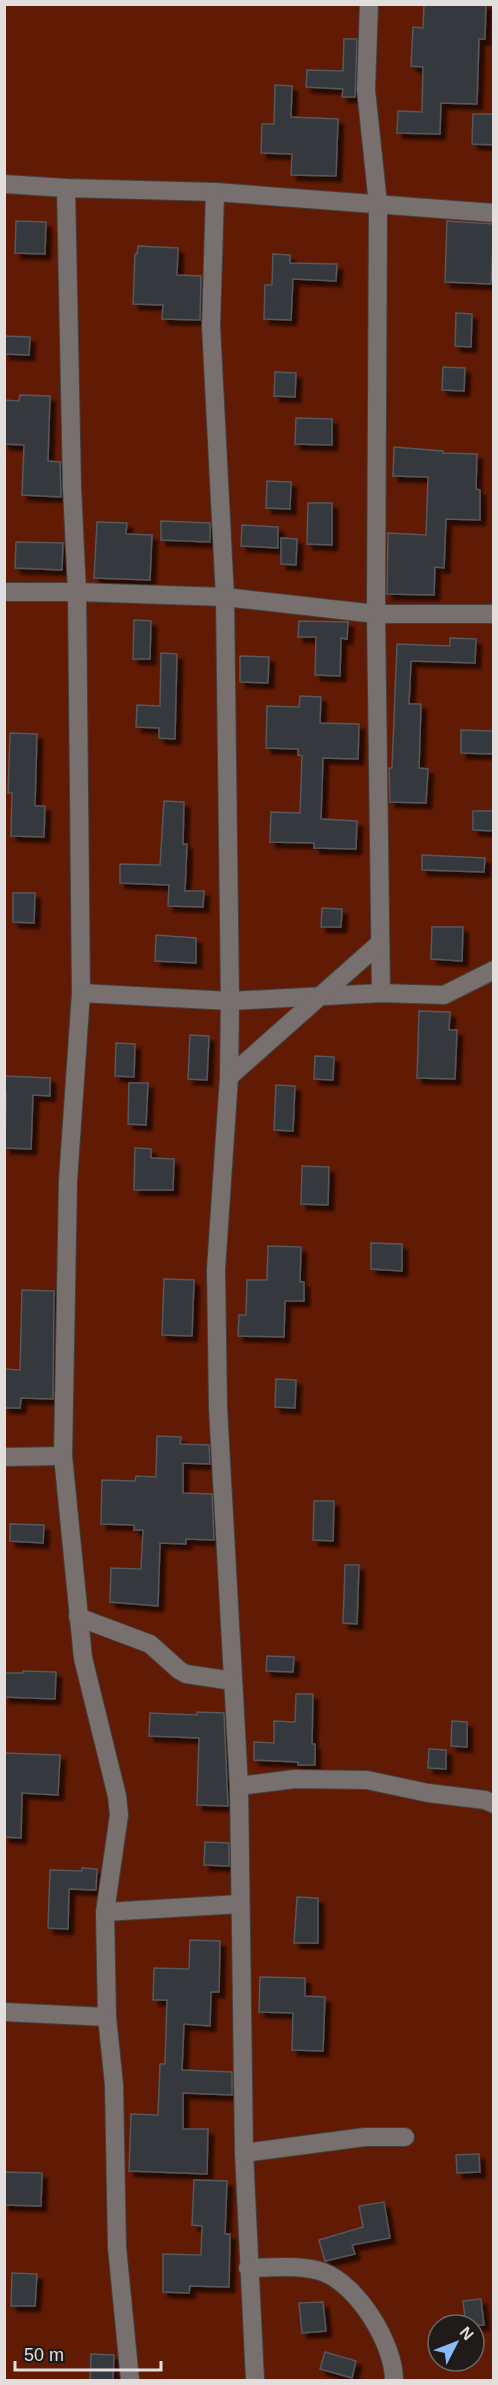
<svg xmlns="http://www.w3.org/2000/svg" width="498" height="2385" viewBox="0 0 498 2385" font-family="Helvetica,sans-serif">
<defs>
<filter id="shadow"><feDropShadow dx="5.5" dy="5.5" stdDeviation="1.5" flood-color="#0009"/></filter>
</defs>
<rect width="100%" height="100%" fill="#2a2423"/>
<path fill="#611a04" fill-rule="evenodd" d="M5 5H493V2380H5ZM438 2325H474V2361H438Z"/>
<g fill="#35383d" stroke="#54585d" stroke-width="1.5" filter="url(#shadow)">
<polygon points="424,4 486,4 485,39 479,39 477,104 441,103 440,134 397,133 398,111 422,112 423,67 411,66 413,27 423,28"/>
<polygon points="344,39 357,39 355,97 342,97 343,89 306,87 307,70 343,71"/>
<polygon points="275,85 292,86 291,117 338,119 336,176 291,175 292,154 261,153 262,124 274,124"/>
<polygon points="473,114 494,114 494,145 472,144"/>
<polygon points="16,221 46,222 45,254 15,253"/>
<polygon points="447,221 494,224 491,284 445,282"/>
<polygon points="138,246 178,248 177,275 201,276 200,320 162,319 163,305 133,304 135,254 137,254"/>
<polygon points="273,254 290,255 290,263 337,264 336,281 293,279 291,320 264,319 265,285 272,285"/>
<polygon points="456,313 472,314 471,347 455,346"/>
<polygon points="4,336 30,337 29,355 4,354"/>
<polygon points="443,367 465,368 464,391 442,390"/>
<polygon points="275,372 296,373 295,397 274,396"/>
<polygon points="20,395 50,396 48,461 60,462 61,497 22,495 24,445 4,444 4,400 19,401"/>
<polygon points="296,418 332,419 332,445 295,444"/>
<polygon points="394,447 443,451 443,453 477,454 476,489 480,490 480,520 446,519 444,568 435,567 434,595 387,594 388,533 426,535 428,477 393,476"/>
<polygon points="267,481 291,482 290,509 266,508"/>
<polygon points="308,503 332,503 332,545 307,544"/>
<polygon points="161,521 210,523 210,542 161,540"/>
<polygon points="97,522 127,523 126,534 152,535 150,580 94,578"/>
<polygon points="242,525 278,527 278,548 241,546"/>
<polygon points="281,538 297,539 296,565 281,564"/>
<polygon points="16,542 63,543 62,570 15,568"/>
<polygon points="134,620 151,621 150,659 133,659"/>
<polygon points="299,621 348,622 347,639 341,638 340,676 315,675 316,637 298,637"/>
<polygon points="450,638 476,639 475,663 411,661 409,704 421,704 419,768 428,769 426,803 390,802 389,768 392,768 397,644 450,646"/>
<polygon points="161,653 177,654 175,739 159,738 159,728 136,727 137,705 160,706"/>
<polygon points="240,656 269,657 268,683 240,682"/>
<polygon points="300,696 321,697 320,723 359,724 358,759 323,758 321,819 357,821 356,849 314,848 314,843 270,842 271,812 300,813 302,756 298,755 298,749 266,748 267,706 299,707"/>
<polygon points="461,730 494,731 494,754 461,753"/>
<polygon points="10,733 37,734 35,806 45,806 44,837 11,836 12,793 8,793"/>
<polygon points="164,801 184,802 183,844 187,844 185,891 204,891 203,907 168,906 169,885 120,883 120,864 160,865"/>
<polygon points="473,811 494,811 494,831 473,830"/>
<polygon points="422,855 485,858 484,872 422,870"/>
<polygon points="13,893 35,893 34,923 13,922"/>
<polygon points="322,908 342,909 341,927 321,927"/>
<polygon points="432,927 463,927 462,961 431,959"/>
<polygon points="156,935 196,938 196,963 155,961"/>
<polygon points="419,1011 450,1012 449,1030 457,1030 455,1079 417,1078"/>
<polygon points="190,1035 209,1036 207,1080 188,1079"/>
<polygon points="116,1043 135,1044 134,1077 115,1076"/>
<polygon points="315,1056 334,1057 333,1080 314,1079"/>
<polygon points="4,1076 50,1078 50,1096 33,1095 31,1149 5,1148 6,1095 4,1095"/>
<polygon points="129,1083 148,1083 146,1125 128,1124"/>
<polygon points="276,1085 295,1086 293,1131 274,1130"/>
<polygon points="135,1148 151,1149 151,1158 174,1159 173,1190 134,1190"/>
<polygon points="302,1166 329,1167 328,1205 301,1204"/>
<polygon points="371,1243 402,1244 402,1271 371,1269"/>
<polygon points="268,1246 301,1247 300,1282 304,1282 304,1301 285,1301 284,1337 238,1336 239,1315 246,1315 247,1280 267,1280"/>
<polygon points="164,1279 194,1280 192,1336 162,1335"/>
<polygon points="22,1290 54,1291 53,1399 21,1398 20,1408 4,1408 4,1369 20,1370"/>
<polygon points="276,1379 296,1380 295,1408 275,1407"/>
<polygon points="157,1436 181,1437 180,1444 209,1445 210,1464 183,1463 183,1493 212,1494 214,1540 186,1539 186,1544 160,1543 158,1606 110,1602 111,1568 141,1569 143,1530 134,1530 134,1525 101,1524 102,1480 135,1481 136,1476 156,1477"/>
<polygon points="314,1501 334,1501 333,1541 313,1540"/>
<polygon points="10,1524 44,1525 43,1543 10,1541"/>
<polygon points="345,1565 359,1565 357,1624 343,1623"/>
<polygon points="267,1656 294,1657 293,1672 266,1671"/>
<polygon points="23,1671 56,1672 55,1699 4,1697 4,1673 23,1673"/>
<polygon points="296,1694 313,1694 312,1744 315,1744 315,1765 298,1765 298,1762 254,1760 254,1742 274,1743 274,1721 295,1722"/>
<polygon points="197,1712 224,1713 228,1806 197,1805 199,1738 149,1736 150,1713 197,1715"/>
<polygon points="452,1721 467,1722 467,1747 451,1746"/>
<polygon points="429,1749 446,1750 446,1769 428,1768"/>
<polygon points="4,1753 60,1755 58,1795 22,1793 21,1838 4,1837"/>
<polygon points="205,1842 229,1843 229,1866 204,1865"/>
<polygon points="82,1868 97,1869 96,1890 69,1889 68,1929 48,1928 50,1870 82,1871"/>
<polygon points="297,1897 318,1898 318,1943 294,1943"/>
<polygon points="190,1940 220,1941 219,1992 211,1992 210,2026 184,2024 182,2070 232,2072 232,2095 183,2093 183,2129 208,2129 207,2174 129,2171 131,2114 158,2115 160,2064 165,2064 167,2000 153,2000 154,1968 189,1969"/>
<polygon points="260,1977 305,1978 305,1996 325,1997 323,2051 292,2050 293,2013 259,2012"/>
<polygon points="479,2154 480,2172 457,2173 456,2155"/>
<polygon points="4,2172 42,2173 41,2206 4,2205"/>
<polygon points="194,2180 227,2181 225,2234 230,2234 229,2287 190,2286 189,2293 163,2292 163,2254 201,2255 202,2226 192,2225"/>
<polygon points="384,2202 390,2238 352,2245 355,2254 325,2261 319,2240 363,2227 359,2206"/>
<polygon points="12,2273 37,2274 35,2306 11,2306"/>
<polygon points="481,2299 484,2325 466,2325 463,2301"/>
<polygon points="323,2302 326,2331 302,2333 299,2303"/>
<polygon points="325,2352 356,2361 352,2378 320,2369"/>
<polygon points="91,2354 114,2355 113,2380 90,2380"/>
</g>
<g fill="none" stroke-linecap="round" stroke-linejoin="round">
<defs>
<g id="street">
<polyline points="369,4 366,90 378,204 376,614 381,993"/>
<polyline points="4,184 66,188 215,192 494,213"/>
<polyline points="66,188 72,488 77,592 81,993 68,1181 63,1456 83,1658 117,1796 119,1815 105,1912 107,2017 114,2085 117,2247 130,2380"/>
<polyline points="215,192 211,326 225,597 230,1001 229,1077 216,1269 218,1408 239,1786 244,2153 255,2380"/>
<polyline points="4,592 77,592 225,597 376,614 494,614"/>
<polyline points="81,993 230,1001 381,993 444,995 494,970"/>
<polyline points="229,1077 380,943"/>
<polyline points="4,1457 63,1456"/>
<polyline points="78,1617 150,1644 179,1670 186,1674 233,1681"/>
<polyline points="239,1786 295,1779 367,1780 428,1793 485,1800 494,1804"/>
<polyline points="105,1912 240,1904"/>
<polyline points="4,2012 107,2017"/>
<polyline points="244,2153 365,2137 405,2137"/>
<path d="M248 2268C272 2268 300 2264 323 2272 358 2285 394 2344 394 2380"/>
</g>
</defs>
<use href="#street" stroke="#45403e" stroke-width="20"/>
<use href="#street" stroke="#77706e" stroke-width="18"/>
</g>
<rect width="498" height="2385" fill="none" stroke="#e2dedd" stroke-width="12"/>
<g transform="translate(456 2343) rotate(48)"><circle r="28" fill="#201b19" stroke="#6e6967" stroke-width="1.5"/>
<path d="M0-4.5L10 22L0 15L-10 22Z" fill="#8bbafc"/>
<text y="-9" font-size="16" font-weight="bold" text-anchor="middle" fill="#e2dedd">N</text>
</g>
<path d="M15 2361v9h146v-9" fill="none" stroke="#e2dedd" stroke-width="3"/>
<text x="24" y="2361" font-size="18" fill="#e2dedd" stroke="#201b19" stroke-width="4.5" paint-order="stroke">50 m</text>
</svg>
